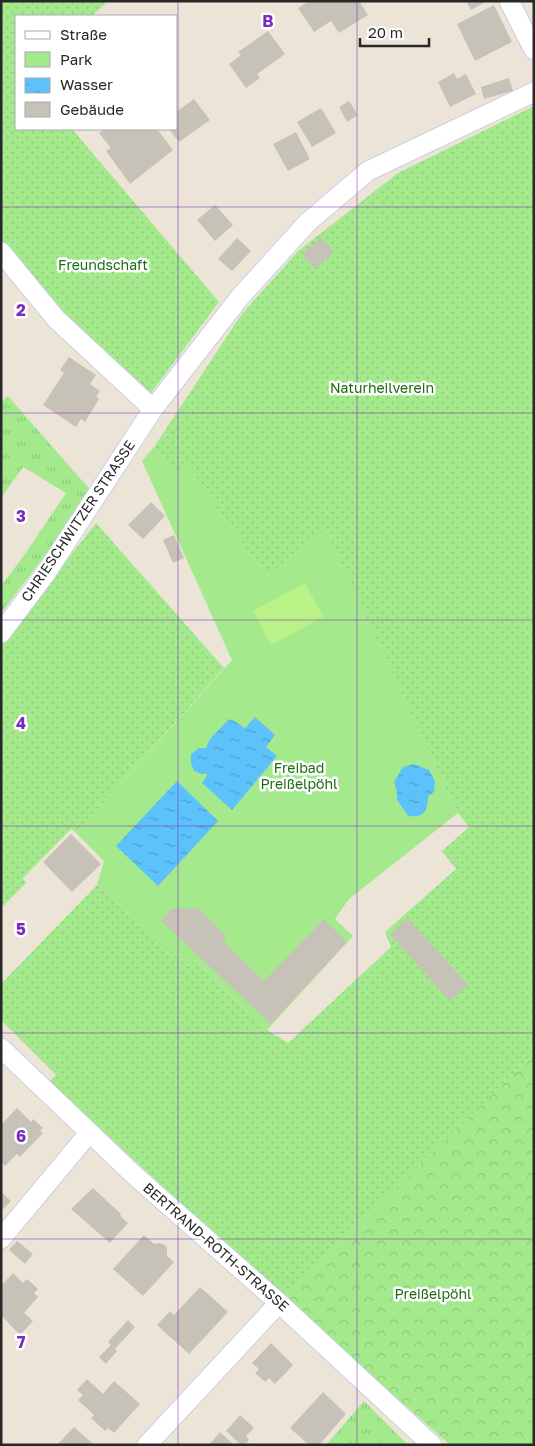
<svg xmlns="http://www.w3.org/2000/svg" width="535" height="1446" viewBox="0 0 535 1446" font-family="'Golos Text',sans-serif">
<defs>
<pattern id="grass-tufts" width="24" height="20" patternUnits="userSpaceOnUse" patternTransform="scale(1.25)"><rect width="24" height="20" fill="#a4ea8d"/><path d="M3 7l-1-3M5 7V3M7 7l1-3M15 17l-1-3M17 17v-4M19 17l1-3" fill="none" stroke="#8dc97a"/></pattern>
<pattern id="forest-crowns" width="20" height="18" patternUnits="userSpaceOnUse" patternTransform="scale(1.25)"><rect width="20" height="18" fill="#a4ea8d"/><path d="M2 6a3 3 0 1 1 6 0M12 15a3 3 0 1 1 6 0" fill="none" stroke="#8dc97a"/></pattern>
<pattern id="garden-dots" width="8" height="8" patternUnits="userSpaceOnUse" patternTransform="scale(1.25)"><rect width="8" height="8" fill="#a4ea8d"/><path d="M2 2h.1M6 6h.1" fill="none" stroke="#8dc97a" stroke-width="1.8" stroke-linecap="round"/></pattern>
<pattern id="water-ripples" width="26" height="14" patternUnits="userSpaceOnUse" patternTransform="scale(1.25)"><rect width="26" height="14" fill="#5dc2fb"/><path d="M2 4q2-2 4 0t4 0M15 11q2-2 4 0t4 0" fill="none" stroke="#4d9ecb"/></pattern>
</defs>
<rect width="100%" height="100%" fill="#ece5d7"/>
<g fill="url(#grass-tufts)">
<polygon points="8,396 93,493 1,613 1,586 25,554 66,493 23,467 1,498 1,402"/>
<polygon points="364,1401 408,1445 326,1445"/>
</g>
<polygon fill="url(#forest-crowns)" points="534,1053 534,1445 450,1445 284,1298"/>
<polygon fill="#a4ea8d" points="154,447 175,475 189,465 225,521 268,575 326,529 458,813 349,899 335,919 353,936 267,1030 195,960 188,966 97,885 104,861 76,833 232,660 142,461"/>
<g fill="url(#garden-dots)">
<polygon points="1,1 108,1 92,16 16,16 16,129 72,129 219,302 148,397 57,310 1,240"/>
<polygon points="534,106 534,1053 284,1298 49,1082 56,1075 1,1020 1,984 97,885 188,966 195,960 267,1030 288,1043 391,947 385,932 456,869 442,851 469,827 458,813 326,530 268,575 225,521 189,466 175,475 154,447 241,315 298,251 398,173"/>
<polygon points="96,523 224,668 76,833 71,829 23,878 26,883 1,908 1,644"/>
</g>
<polygon fill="#baf287" points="305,583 323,617 271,645 253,611"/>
<g fill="url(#water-ripples)">
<polygon points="255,717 275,735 266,747 277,756 232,810 202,783 208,774 202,774 194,771 191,763 191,754 199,748 206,748 210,739 229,719 234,721 245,728"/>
<path d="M414 764 429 770 435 781 434 792 428 796C428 811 424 818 408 816L397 800V792L394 782 403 767Z"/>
<polygon points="177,781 218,821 158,886 116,846"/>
</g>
<g fill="#c7c2b7">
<polygon points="309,1 359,1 368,15 339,33 331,21 314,32 298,8"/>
<polygon points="466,1 487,1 471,10"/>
<polygon points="494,5 512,42 475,61 457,24"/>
<polygon points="268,31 285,54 257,74 260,78 246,88 229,64 241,55 238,52"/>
<polygon points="454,73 457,79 466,74 476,94 450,107 438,82"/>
<polygon points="509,78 513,91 484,99 481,87"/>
<polygon points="194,99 210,120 179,142 169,129 176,129 176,112"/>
<polygon points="349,101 358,115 347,122 339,107"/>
<polygon points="321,108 336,133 312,147 297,122"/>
<polygon points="105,129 157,129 173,150 130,184 106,151 111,148 99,133"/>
<polygon points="296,132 310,159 288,171 273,144"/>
<polygon points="215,205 233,225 215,241 197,220"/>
<polygon points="321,237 334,252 315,269 302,254"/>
<polygon points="237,238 251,251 232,271 218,259"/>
<polygon points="69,357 96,375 90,384 100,391 96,397 99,399 85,422 81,419 76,427 43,405 64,373 60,370"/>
<polygon points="151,502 165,516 143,539 128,525"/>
<polygon points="174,535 184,558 173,563 163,540"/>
<polygon points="71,834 101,864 72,892 43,862"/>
<polygon points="198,908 227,937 223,941 264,981 324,919 347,942 271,1024 161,921 171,909"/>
<polygon points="408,918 468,985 450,1001 390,934"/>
<polygon points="17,1108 31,1122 33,1119 43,1128 40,1131 43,1133 20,1157 17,1154 5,1166 1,1162 1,1125"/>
<polygon points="93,1188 121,1214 120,1216 128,1223 110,1243 71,1209"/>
<polygon points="1,1192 11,1201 1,1211"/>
<polygon points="144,1235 154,1244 160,1243 165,1245 167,1248 167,1256 174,1262 143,1296 113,1269"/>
<polygon points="17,1241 33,1254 25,1264 9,1250"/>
<polygon points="13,1273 23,1283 27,1279 38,1289 34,1293 38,1297 24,1313 33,1321 20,1335 1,1315 1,1286"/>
<polygon points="200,1287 228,1312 189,1354 157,1325 170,1311 174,1315"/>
<polygon points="128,1320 135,1327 115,1349 117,1351 106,1364 99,1357 111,1345 108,1342"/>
<polygon points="271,1343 293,1365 275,1384 269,1378 265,1382 255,1373 259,1369 252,1363"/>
<polygon points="87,1379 103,1394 114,1381 140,1404 114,1433 108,1428 105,1431 91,1418 94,1415 78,1400 83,1395 77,1390"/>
<polygon points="323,1392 346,1414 319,1445 309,1445 290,1428"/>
<polygon points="240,1415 254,1428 246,1436 249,1440 245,1445 241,1445 226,1431"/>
<polygon points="74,1427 94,1445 57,1445"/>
<polygon points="220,1432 234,1445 209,1445"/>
</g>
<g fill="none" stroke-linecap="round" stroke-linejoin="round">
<defs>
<g id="minor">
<polyline points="509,1 534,50"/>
<polyline points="1,252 56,319 153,409"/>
<polyline points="1,633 46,573 153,409 240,297 308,222 368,171 534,92"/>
<polyline points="1,1048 133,1174 279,1303 432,1445"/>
<polyline points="1,1239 89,1133"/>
<polyline points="147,1445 279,1303"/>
</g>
</defs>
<use href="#minor" stroke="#cccfe3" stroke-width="21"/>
<use href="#minor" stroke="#fff" stroke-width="19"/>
</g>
<path fill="none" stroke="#7b2cbf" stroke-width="1" stroke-opacity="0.55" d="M178 1V1445M357 1V1445M1 207H534M1 413H534M1 620H534M1 826H534M1 1033H534M1 1239H534"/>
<g text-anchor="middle" stroke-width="5" stroke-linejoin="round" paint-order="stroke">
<g font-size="14" fill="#1b6b12" stroke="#fff">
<text x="103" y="270">Freundschaft</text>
<text x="382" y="393">Naturheilverein</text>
<text x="299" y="773">Freibad<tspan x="299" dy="16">Preißelpöhl</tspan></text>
<text x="433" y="1299">Preißelpöhl</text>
</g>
<g font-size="14" fill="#282828" stroke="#fff">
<text transform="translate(78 521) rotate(-56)" y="5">CHRIESCHWITZER STRASSE</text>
<text transform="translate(216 1247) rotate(41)" y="5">BERTRAND-ROTH-STRASSE</text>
</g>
</g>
<g font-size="16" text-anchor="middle" font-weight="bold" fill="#7b2cbf" stroke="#fff" stroke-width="5" stroke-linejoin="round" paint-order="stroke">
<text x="268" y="27">B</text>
<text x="21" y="316">2</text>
<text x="21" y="522">3</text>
<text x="21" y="729">4</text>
<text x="21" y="935">5</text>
<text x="21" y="1142">6</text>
<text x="21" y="1348">7</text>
</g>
<rect width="535" height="1446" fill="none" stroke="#282828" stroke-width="5"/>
<rect x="15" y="15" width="162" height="115" fill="#ffffff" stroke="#a9a9a9"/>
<rect x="25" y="31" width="25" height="8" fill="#ffffff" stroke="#a9a9a9"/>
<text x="60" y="40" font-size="15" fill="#282828">Straße</text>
<rect x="25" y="52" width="25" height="15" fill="#a4ea8d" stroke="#a9a9a9"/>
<text x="60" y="65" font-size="15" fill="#282828">Park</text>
<rect x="25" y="78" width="25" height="15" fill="url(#water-ripples)" stroke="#a9a9a9"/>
<text x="60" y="90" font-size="15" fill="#282828">Wasser</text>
<rect x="25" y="102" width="25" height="15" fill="#c7c2b7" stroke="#a9a9a9"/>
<text x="60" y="115" font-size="15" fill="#282828">Gebäude</text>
<path d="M360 38v8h69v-8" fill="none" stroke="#282828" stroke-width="2.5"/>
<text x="368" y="38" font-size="15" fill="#282828" stroke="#ffffff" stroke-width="4" paint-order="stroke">20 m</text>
</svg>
